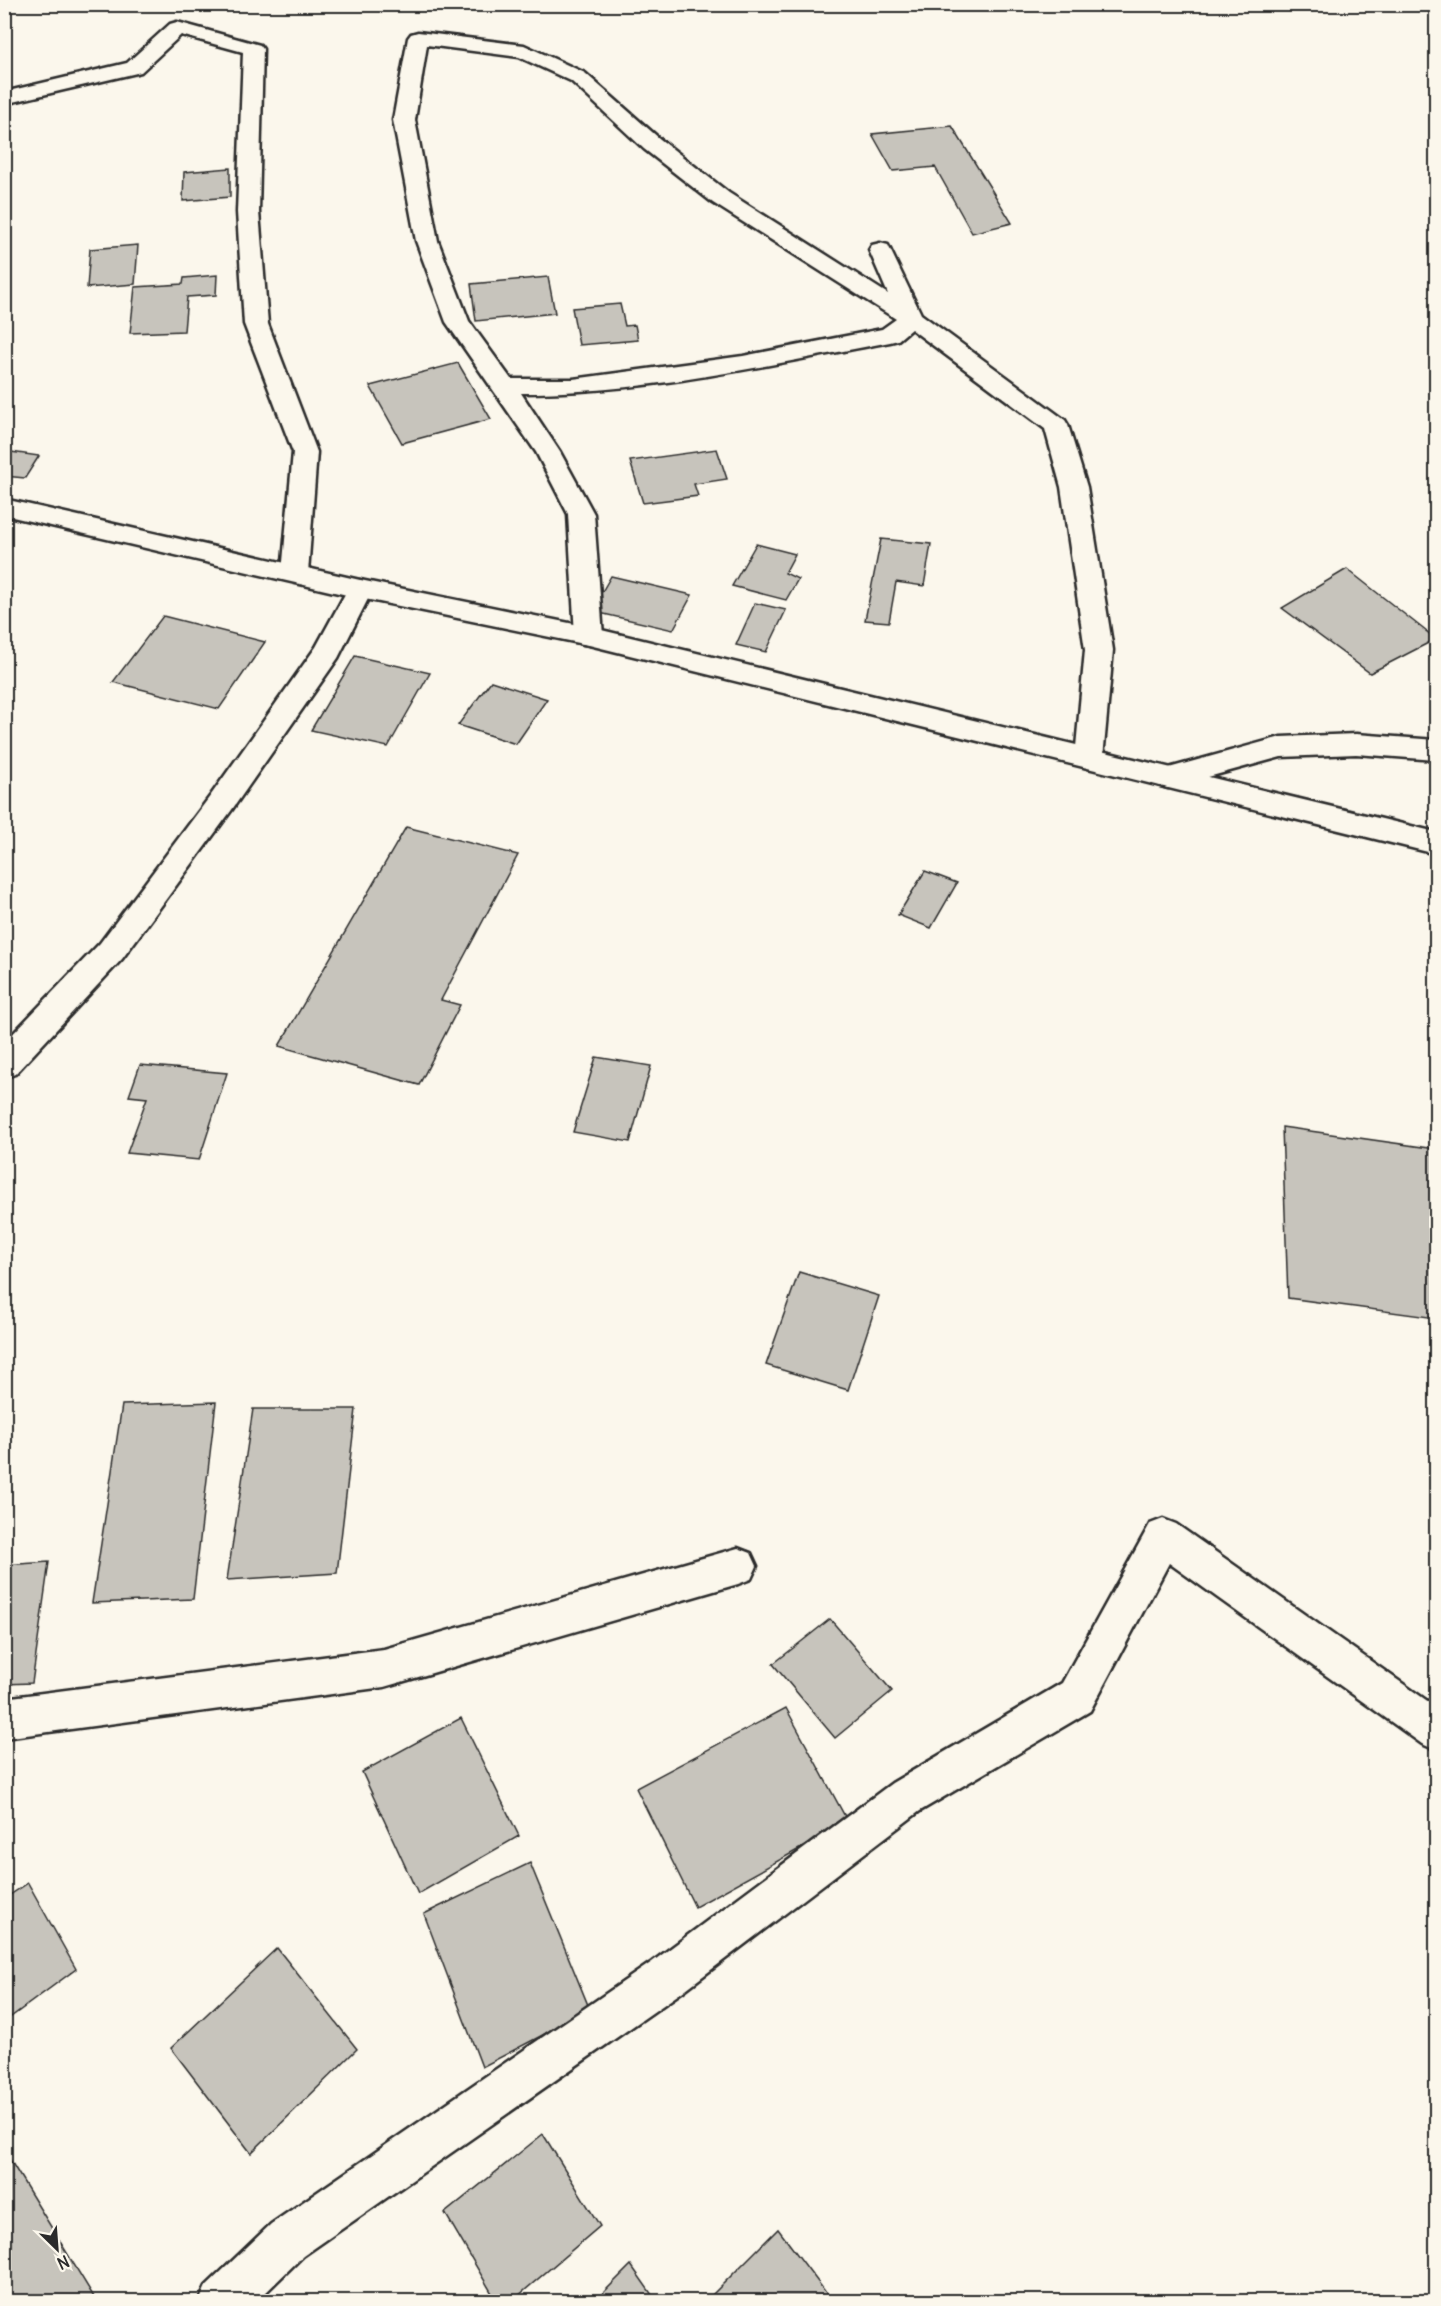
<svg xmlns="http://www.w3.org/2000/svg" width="1441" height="2306" viewBox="0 0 1441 2306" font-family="Delius,sans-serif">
<rect width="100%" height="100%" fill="#fbf7ec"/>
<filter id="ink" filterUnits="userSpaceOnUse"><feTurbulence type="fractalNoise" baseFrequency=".0167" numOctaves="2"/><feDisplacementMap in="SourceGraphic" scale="12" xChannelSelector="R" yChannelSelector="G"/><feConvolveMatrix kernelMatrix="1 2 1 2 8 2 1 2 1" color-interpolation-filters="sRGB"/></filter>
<g filter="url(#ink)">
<g fill="#c7c4bc" stroke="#2b2b2b" stroke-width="1.5">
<polygon points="952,126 1012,223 972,233 935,167 893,171 872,134"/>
<polygon points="230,168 230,197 183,201 184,172"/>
<polygon points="138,245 135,284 87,288 90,249"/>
<polygon points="217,275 216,295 187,297 184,331 130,333 135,287 183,284 184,278"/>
<polygon points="548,277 555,313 476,321 471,284"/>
<polygon points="620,304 625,326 635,325 638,340 579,345 572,308"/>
<polygon points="458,363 491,419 402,443 370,386"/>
<polygon points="717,449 727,479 694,484 698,496 643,503 630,461"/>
<polygon points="4,451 39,456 25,478 4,476"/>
<polygon points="881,539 931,544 924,586 896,582 889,622 865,620"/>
<polygon points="756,544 795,554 785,573 798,579 786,600 732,586"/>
<polygon points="1347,569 1436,639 1370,673 1282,608"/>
<polygon points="611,576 692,595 673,630 591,611"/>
<polygon points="755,603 786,610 766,652 736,645"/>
<polygon points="163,616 265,642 219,709 113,682"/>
<polygon points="355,656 430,673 388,747 311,730"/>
<polygon points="491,681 547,699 516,744 458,725"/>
<polygon points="406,827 518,855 441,1000 460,1005 419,1085 279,1046"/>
<polygon points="925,871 957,883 931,928 898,915"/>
<polygon points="596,1057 651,1066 630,1142 573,1132"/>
<polygon points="140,1065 227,1073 199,1160 127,1153 147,1098 129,1096"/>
<polygon points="1282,1127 1436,1149 1436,1318 1288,1298"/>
<polygon points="799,1272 879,1296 848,1390 766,1365"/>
<polygon points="216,1402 193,1599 92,1603 122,1405"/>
<polygon points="253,1409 356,1409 337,1573 227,1580"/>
<polygon points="49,1562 32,1683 4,1684 4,1565"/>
<polygon points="830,1619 892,1691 835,1738 773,1664"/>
<polygon points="786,1708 848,1822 695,1907 636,1788"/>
<polygon points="461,1718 519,1836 418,1894 362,1772"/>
<polygon points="530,1863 590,2010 482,2067 424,1914"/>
<polygon points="28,1883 76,1969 4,2022 4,1899"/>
<polygon points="277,1948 357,2049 251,2153 171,2048"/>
<polygon points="543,2134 600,2226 511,2302 497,2302 445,2213"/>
<polygon points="4,2150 97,2302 4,2302"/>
<polygon points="778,2229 833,2302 705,2302"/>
<polygon points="631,2265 657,2302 594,2302"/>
</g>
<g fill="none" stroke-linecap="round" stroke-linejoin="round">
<defs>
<g id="minor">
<polygon points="177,22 260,45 263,49 259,212 268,324 317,452 308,573 304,579 295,582 286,579 282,573 293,452 244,324 237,212 243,52 181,35 141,72 4,104 4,92 127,63 170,24"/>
<path d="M418 32 524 45 585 73 660 139 729 193 888 294 869 250 872 245 880 243 888 245 921 314 1065 420 1068 425 1087 487 1113 650 1103 758 1099 765 1089 768 1079 765 1075 758 1085 650 1061 487 1045 429 911 329 898 340 890 342C769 365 645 393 521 393L560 452 594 514 603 636 599 643 589 645 579 643 575 636 568 514 536 452 446 322 416 241 393 120 408 38 411 34ZM427 45 519 57 571 81 644 149 713 203 896 319 882 329 743 356 573 379H511L469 321 438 241 415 120Z"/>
<polygon points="360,580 369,583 373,589 338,658 231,811 122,959 15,1074 4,1078 4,1043 100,943 211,795 316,647 351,583"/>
<polygon points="1356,734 1436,740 1436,760 1356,754 1281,757 1168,788 1158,785 1154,778 1158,771 1281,737"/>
<polygon points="1163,1519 1176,1524 1436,1707 1436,1750 1422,1744 1169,1563 1090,1711 920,1811 682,1992 303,2256 256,2302 199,2302 206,2286 271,2224 652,1962 892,1783 1062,1683 1150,1524"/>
<polygon points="738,1548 751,1553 757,1566 751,1579 738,1584 384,1687 4,1738 4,1698 384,1649"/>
</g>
<polygon id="tertiary" points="4,499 360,580 589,627 1436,832 1436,854 589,645 360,598 4,515"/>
</defs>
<use href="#minor" stroke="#2b2b2b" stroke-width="5"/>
<use href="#tertiary" stroke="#2b2b2b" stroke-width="5"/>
<use href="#minor" fill="#fbf7ec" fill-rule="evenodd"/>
<use href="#tertiary" fill="#fbf7ec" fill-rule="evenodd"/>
</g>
</g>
<rect width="1441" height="2306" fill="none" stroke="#fbf7ec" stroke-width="24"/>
<rect x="12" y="12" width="1417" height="2282" fill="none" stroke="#2b2b2b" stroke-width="2" filter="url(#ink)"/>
<g transform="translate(57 2249) rotate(155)" stroke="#fbf7ec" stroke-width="4.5" paint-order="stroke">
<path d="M0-4.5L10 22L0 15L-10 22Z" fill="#2b2b2b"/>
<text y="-9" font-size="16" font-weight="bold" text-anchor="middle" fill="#2b2b2b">N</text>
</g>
</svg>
